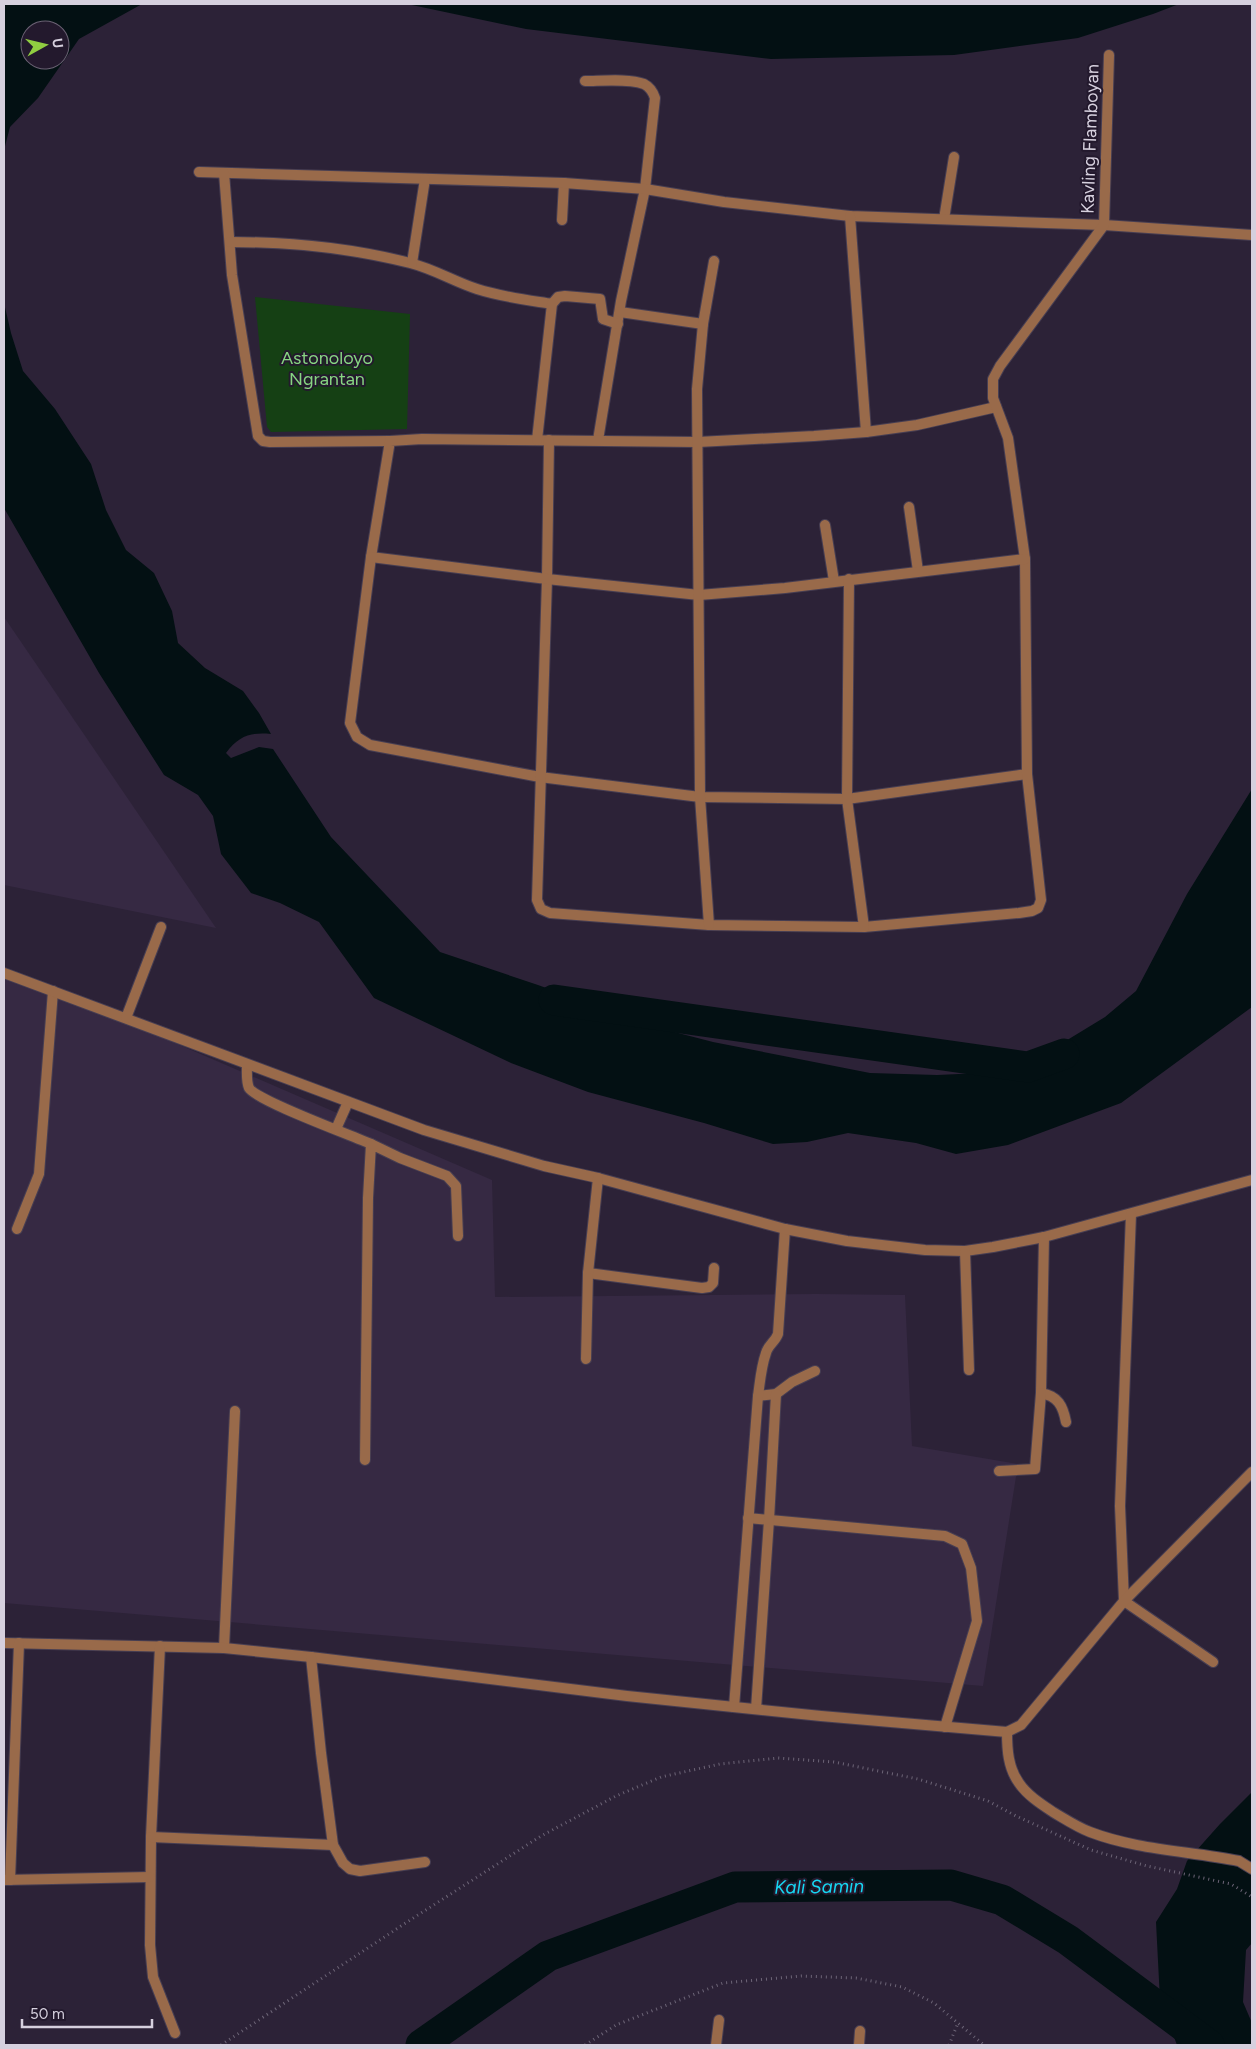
<svg xmlns="http://www.w3.org/2000/svg" width="1256" height="2049" viewBox="0 0 1256 2049" font-family="Figtree,sans-serif">
<rect width="100%" height="100%" fill="#2c2237"/>
<g fill="#362943">
<polygon points="4,617 216,928 4,885"/>
<polygon points="4,969 492,1180 495,1297 816,1294 905,1295 912,1446 1018,1464 983,1686 4,1603"/>
</g>
<polygon fill="#154014" points="255,297 410,314 407,429 271,432 267,427"/>
<g fill="#031013" fill-rule="evenodd">
<path d="M4 4H142L79 39 38 98 10 127 4 150ZM30 30H60V60H30Z"/>
<polygon points="407,4 1179,4 1153,14 1078,38 954,55 771,59 526,29"/>
<path d="M4 303 11 333 23 371 55 409 91 464 106 510 126 550 154 573 172 611 178 643 205 668 243 691 259 713 271 734C250 732 239 736 226 753L231 758 259 747 273 749 331 837 440 952 538 985 651 1026 713 1042 870 1073 937 1075 981 1073 1023 1067 1105 1017 1136 991 1187 894 1252 789V1007L1121 1103 1008 1145 956 1154 916 1143 848 1133 807 1142 773 1144 704 1123 588 1092 511 1063 374 998 319 922 280 903 251 893 221 854 213 816 198 795 164 775 99 673 4 508Z"/>
<polygon points="1252,1792 1252,1943 1246,1950 1243,2002 1252,2023 1252,2045 1177,2045 1160,2000 1156,1922 1177,1889 1187,1861 1220,1824"/>
</g>
<g fill="none" stroke-linecap="round" stroke-linejoin="round">
<g stroke="#031013" stroke-width="31">
<polyline points="554,1000 1028,1067 1064,1054"/>
<polyline points="421,2045 548,1956 735,1887 951,1885 1002,1900 1068,1940 1209,2045"/>
</g>
<defs>
<g id="lane">
<polyline points="944,219 954,157"/>
<polyline points="562,220 564,183"/>
<path d="M247 1065C247 1072 246 1081 249 1088 257 1101 351 1135 371 1144"/>
<polyline points="336,1129 348,1102"/>
<polyline points="17,1229 39,1174 53,991"/>
<polyline points="758,1396 776,1394 792,1382 815,1371"/>
<polyline points="365,1460 368,1198 371,1144 400,1158 447,1176 456,1186 458,1236"/>
<polyline points="748,1518 945,1536 962,1544 971,1568 977,1621 945,1727"/>
<polyline points="224,1648 235,1411"/>
<path d="M734 1707 758 1396C760 1382 761 1367 766 1353 768 1345 775 1342 778 1334L785 1229"/>
<polyline points="756,1709 769,1520 776,1394"/>
</g>
<g id="street">
<path d="M585 81C600 81 629 78 644 84 650 87 653 92 655 98L645 189 621 301 598 440"/>
<polyline points="199,172 564,183 645,189 724,202 850,216 1104,225 1252,235"/>
<polyline points="224,173 232,275 258,436 263,441 270,442 390,441"/>
<polyline points="850,216 866,432"/>
<path d="M230 242C291 242 351 248 410 263 434 269 455 282 477 289 502 297 527 300 552 304"/>
<polyline points="412,263 425,179"/>
<polyline points="620,312 703,324"/>
<polyline points="996,407 917,425 866,432 814,436 698,442 422,439 390,441 371,557 350,723 357,737 370,745 540,777 700,797 847,799 1027,774"/>
<polyline points="537,440 552,304 558,297 565,296 600,299 603,319 618,324"/>
<polyline points="549,440 547,579 537,900 541,909 550,913 709,925 864,927 1019,913 1032,911 1038,908 1041,900 1027,774 1025,559 1008,438 993,398 993,379 1000,366 1104,225 1109,55"/>
<polyline points="909,507 918,571"/>
<polyline points="825,525 834,581"/>
<polyline points="371,557 547,579 699,595 785,588 1025,559"/>
<polyline points="849,579 847,799 864,927"/>
<polyline points="709,925 700,797 697,389 703,324 714,261"/>
<polyline points="4,973 424,1130 544,1166 598,1178 785,1229 847,1241 925,1250 965,1251 993,1247 1044,1237 1252,1180"/>
<polyline points="126,1018 161,927"/>
<polyline points="1131,1214 1120,1506 1124,1601 1213,1662"/>
<path d="M1044 1237 1041 1393C1058 1396 1063 1406 1066 1422"/>
<polyline points="965,1251 969,1370"/>
<polyline points="588,1273 702,1288 709,1287 713,1283 714,1268"/>
<polyline points="586,1359 588,1273 598,1178"/>
<polyline points="999,1471 1035,1469 1041,1393"/>
<polyline points="4,1643 224,1648 311,1657 627,1696 821,1716 1007,1732 1021,1725 1124,1601 1252,1472"/>
<polyline points="160,1646 151,1837 150,1945 153,1977 175,2033"/>
<polyline points="311,1657 321,1753 333,1845 343,1863 350,1869 360,1871 425,1862"/>
<path d="M1007 1732C1007 1749 1008 1768 1019 1783 1027 1795 1041 1804 1053 1812 1065 1819 1077 1827 1090 1832 1137 1850 1190 1851 1239 1861L1252 1869"/>
<polyline points="151,1837 333,1845"/>
<polyline points="4,1880 150,1877"/>
<polyline points="10,1880 19,1643"/>
<polyline points="716,2045 719,2020"/>
<polyline points="859,2045 860,2031"/>
</g>
</defs>
<use href="#lane" stroke="#473e52" stroke-width="12"/>
<use href="#street" stroke="#473e52" stroke-width="12"/>
<g stroke="#6d6577" stroke-width="3" stroke-dasharray="1 4" stroke-linecap="butt">
<polyline points="221,2045 404,1924 541,1836 616,1796 661,1777 720,1764 778,1758 834,1762 918,1779 988,1801 1016,1816 1091,1850 1147,1866 1231,1884 1252,1897"/>
<polyline points="585,2045 616,2025 723,1983 801,1976 856,1978 902,1987 934,2003 984,2045"/>
<polyline points="949,2045 958,2023"/>
</g>
<use href="#lane" stroke="#996a4a" stroke-width="10"/>
<use href="#street" stroke="#996a4a" stroke-width="10"/>
</g>
<g text-anchor="middle" stroke-width="4" stroke-linejoin="round" paint-order="stroke">
<g font-size="18" fill="#d6d0de" stroke="#23192d">
<text transform="translate(1090 139) rotate(-88)" y="6">Kavling Flamboyan</text>
</g>
<g font-size="18" fill="#87d582" stroke="#23192d">
<text x="327" y="364">Astonoloyo<tspan x="327" dy="21">Ngrantan</tspan></text>
</g>
<g font-size="19" font-style="italic" fill="#16d7f2" stroke="#23192d">
<text transform="translate(819 1886) rotate(-1)" y="7">Kali Samin</text>
</g>
</g>
<rect width="1256" height="2049" fill="none" stroke="#d6d0de" stroke-width="10"/>
<g transform="translate(45 45) rotate(82)"><circle r="24" fill="#23192d" stroke="#6b6274"/>
<path d="M0-4L9 19L0 12L-9 19Z" fill="#90cd41"/>
<text y="-8" font-size="14" font-weight="bold" text-anchor="middle" fill="#d6d0de">U</text>
</g>
<path d="M22 2019v8h130v-8" fill="none" stroke="#d6d0de" stroke-width="2.5"/>
<text x="30" y="2019" font-size="15" fill="#d6d0de" stroke="#23192d" stroke-width="4" paint-order="stroke">50 m</text>
</svg>
